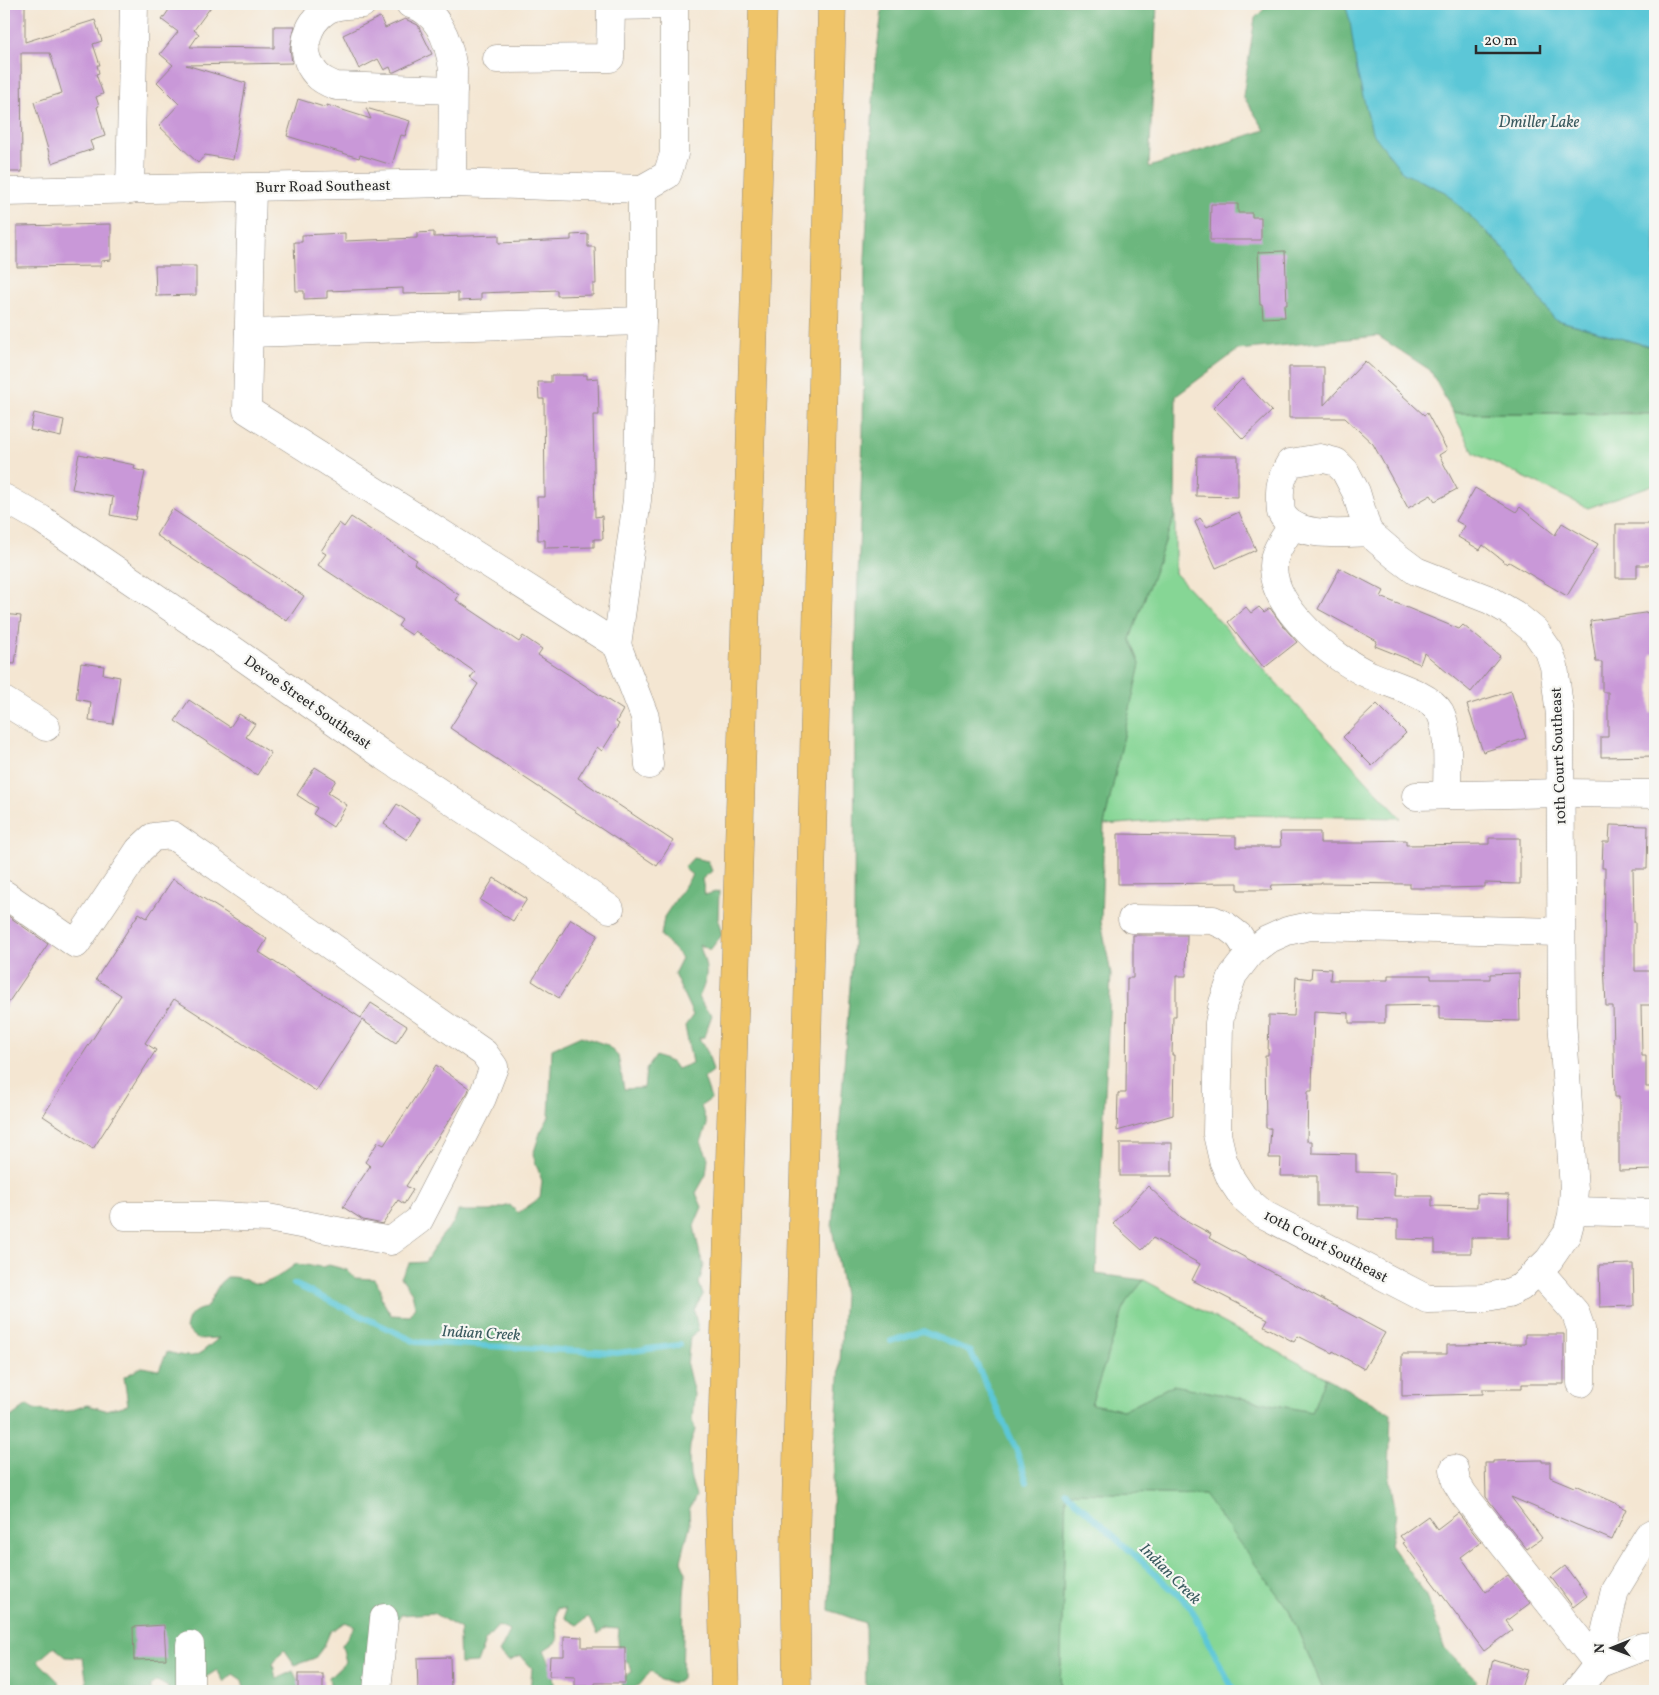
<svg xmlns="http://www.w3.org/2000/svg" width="1659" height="1695" viewBox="0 0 1659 1695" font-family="Vollkorn,serif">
<rect width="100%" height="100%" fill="#f6f6f2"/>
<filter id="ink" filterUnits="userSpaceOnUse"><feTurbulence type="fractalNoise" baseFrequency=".02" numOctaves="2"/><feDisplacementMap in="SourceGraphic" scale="10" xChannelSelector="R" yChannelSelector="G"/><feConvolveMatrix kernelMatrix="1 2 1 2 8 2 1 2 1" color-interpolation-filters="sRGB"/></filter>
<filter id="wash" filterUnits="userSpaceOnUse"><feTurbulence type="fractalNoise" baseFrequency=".0096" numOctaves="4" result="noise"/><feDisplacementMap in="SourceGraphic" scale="20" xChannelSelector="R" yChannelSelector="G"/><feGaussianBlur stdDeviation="1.12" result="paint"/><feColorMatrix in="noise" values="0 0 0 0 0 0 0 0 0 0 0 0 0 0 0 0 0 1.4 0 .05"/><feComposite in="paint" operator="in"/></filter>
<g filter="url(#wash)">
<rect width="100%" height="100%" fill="#f4e6d2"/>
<g fill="#86d695" stroke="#588060">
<polygon points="1453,413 1655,414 1655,484 1588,508 1474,453"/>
<polygon points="1175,514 1175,573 1401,818 1234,815 1104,825 1140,664 1130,639"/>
<polygon points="1144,1280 1325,1377 1312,1412 1173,1385 1123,1410 1091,1404 1126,1302"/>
<polygon points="1066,1492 1205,1495 1289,1610 1324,1691 1060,1691"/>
</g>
<g fill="#6cb77e" stroke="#4c7154">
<polygon points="883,4 1157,4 1149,167 1265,130 1243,96 1255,18 1269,4 1345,4 1403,172 1445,192 1508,253 1554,319 1651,347 1655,347 1655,413 1453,413 1430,370 1378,336 1238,350 1176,396 1175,514 1130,639 1140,664 1104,825 1101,922 1111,974 1096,1274 1144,1280 1126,1302 1091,1404 1123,1410 1173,1385 1312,1412 1325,1377 1391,1413 1389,1473 1396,1515 1390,1544 1427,1596 1444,1647 1477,1680 1471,1691 1324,1691 1289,1610 1204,1495 1066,1492 1060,1691 866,1691 865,1623 829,1610 833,1481 844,1295 832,1228 854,932 855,668 863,435 865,259 875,64"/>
<path d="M693 858 708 861 712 871 702 879 705 895 719 891 718 920 722 935 710 950 699 944C707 967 710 974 699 997L704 1007 712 1015 704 1037 699 1038 708 1053 713 1071 704 1078 711 1099 701 1106 707 1125 701 1142 708 1158 706 1175 696 1193 702 1207 694 1226 700 1255 704 1265 699 1283 703 1295 694 1310 698 1330 690 1337 687 1365 694 1394 692 1420 695 1430 690 1446 689 1459 690 1476 696 1496 689 1510 690 1525 681 1561 686 1573 684 1595 682 1678 674 1683 660 1680 651 1670C641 1683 639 1691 621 1691L622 1678 632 1672 630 1664 619 1655 618 1639 619 1629 605 1628 598 1634 588 1617 577 1625 565 1618V1609L557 1608 556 1619 558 1641 544 1650 552 1668 555 1691H530L532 1668 521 1656 509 1661 499 1653 510 1631 498 1626 485 1641 477 1663 460 1664 459 1640 461 1629 433 1613 401 1615 393 1629 396 1642 392 1653 366 1691H347L331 1688 329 1678 346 1662 342 1645 355 1626 345 1622 330 1632 324 1646 315 1658 295 1665 284 1649 273 1664 276 1679 293 1671 301 1687 299 1691H245L242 1680 233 1674 224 1682 217 1670 206 1677V1691H167L168 1687 157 1681 151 1685V1691H88L83 1658 66 1657 54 1647 38 1661 59 1682 61 1691H4V1422L27 1405 34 1409 51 1412 69 1411 87 1405 105 1410 128 1405 124 1377 142 1367 159 1370 167 1352C198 1360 195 1357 219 1338L198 1339 186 1329C188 1317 192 1310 206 1308L220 1283 227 1277C242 1277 241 1279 254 1283 267 1287 286 1271 296 1264L323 1267 329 1265 347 1270 355 1278 374 1279 381 1289V1298L391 1315 410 1316 415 1306 412 1293 401 1277 410 1263 425 1262 441 1237 454 1222 458 1211H490L510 1205 518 1213 540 1198 542 1181 533 1155 540 1133 549 1117 552 1049 581 1036 607 1045 618 1056 624 1089 644 1088 646 1070 656 1056 673 1063 677 1069 692 1063 685 1026 693 1015 674 974 682 958 661 936 664 917 692 875 684 868Z"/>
</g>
<polygon fill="#5cc7d7" stroke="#447981" points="1345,4 1655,4 1655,344 1652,347 1554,319 1508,253 1445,192 1403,173 1372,132 1357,72 1350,21"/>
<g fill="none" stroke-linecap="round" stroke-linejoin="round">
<g stroke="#5cc7d7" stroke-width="6">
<polyline points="294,1284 416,1342 617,1353 680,1345"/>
<polyline points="891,1341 923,1331 971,1352 1016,1449 1027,1482"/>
<polyline points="1066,1492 1190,1606 1234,1691"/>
</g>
</g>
<g id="blocks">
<g fill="#c998d8">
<polygon points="4,4 25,4 25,42 95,20 102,41 93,44 100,65 97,65 99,73 96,74 103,94 96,97 99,106 97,107 105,136 90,141 93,149 52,163 34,102 62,93 50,53 21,53 22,172 4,172"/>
<polygon points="173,4 213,4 194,30 199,34 190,47 274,48 274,26 295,26 290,48 292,63 186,65 246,83 233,160 205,155 198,163 159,126 179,104 157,82 173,65 160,54 178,32 162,20"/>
<polygon points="380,17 385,28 405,19 418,25 432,54 394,72 392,72 390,67 384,70 378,59 359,69 343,35"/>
<polygon points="298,99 327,108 327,105 371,119 366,108 410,121 405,136 401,135 392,165 360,155 359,158 287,136"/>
<polygon points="1211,204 1238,204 1238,213 1252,213 1252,217 1261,217 1261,240 1210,240"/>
<polygon points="111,224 111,260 101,261 101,266 17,267 17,226"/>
<polygon points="434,232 434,237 499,235 499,243 571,240 571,235 588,234 588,247 595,247 596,284 593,284 593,295 557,296 557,290 481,293 481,300 458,301 458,293 403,294 403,288 327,291 327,298 304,299 304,291 296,291 294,242 302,242 302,235 345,233 345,241 417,238 417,233"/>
<polygon points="1285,251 1287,305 1284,305 1285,317 1263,318 1262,304 1260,304 1258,252"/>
<polygon points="155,266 196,266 196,295 156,296"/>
<polygon points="1365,361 1424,415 1427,413 1447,450 1439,455 1457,489 1435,501 1431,495 1408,508 1373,444 1345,418 1289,418 1289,367 1324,367 1324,405"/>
<polygon points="551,375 587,375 587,379 598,378 599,415 593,415 595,517 602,516 603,539 594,539 594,547 545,548 545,540 538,540 537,497 545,497 544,399 539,399 538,382 551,382"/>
<polygon points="1242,379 1272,411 1243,439 1213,408"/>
<polygon points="34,413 64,420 61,437 30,430"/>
<polygon points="79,454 135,465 134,469 145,472 135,520 110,515 113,497 72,489"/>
<polygon points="1197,456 1238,456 1238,497 1196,496"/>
<polygon points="1475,488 1516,512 1520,507 1555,535 1562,523 1598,544 1567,596 1509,562 1507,564 1483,545 1480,550 1458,537 1465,526 1456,521"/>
<polygon points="172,509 304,596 287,621 156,535"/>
<polygon points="1239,512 1256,550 1216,568 1195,522 1200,518 1207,527"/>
<polygon points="351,517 417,560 414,564 459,595 456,600 519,642 523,636 542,649 538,655 623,710 616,722 619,724 602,751 597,747 578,778 673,841 657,866 450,728 478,684 470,678 475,672 415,631 412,635 398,626 402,620 318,565 326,554 321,551 339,523 344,527"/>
<polygon points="1616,524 1655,524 1655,565 1637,565 1637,578 1616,578"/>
<polygon points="1340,568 1384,591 1381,597 1459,629 1463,625 1500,656 1471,692 1424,653 1420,664 1375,646 1377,641 1318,609"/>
<polygon points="1246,607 1251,613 1259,607 1264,612 1270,608 1283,626 1297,642 1264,668 1228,622"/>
<polygon points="1651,612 1655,640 1655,654 1651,654 1650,713 1654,713 1655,756 1601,757 1601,737 1608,737 1608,692 1602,692 1602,662 1596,662 1590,621"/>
<polygon points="4,614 21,616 15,664 4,663"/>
<polygon points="81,663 104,666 103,674 120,677 113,724 89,721 91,702 76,699"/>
<polygon points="1511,691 1526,738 1483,752 1467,705"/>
<polygon points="189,700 230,727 239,714 255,724 246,737 271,753 257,775 175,721"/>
<polygon points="1377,704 1406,733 1372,766 1343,737"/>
<polygon points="315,767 336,780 328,793 347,805 333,827 313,814 317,808 297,795"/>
<polygon points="397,804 420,819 407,840 384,824"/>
<polygon points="1610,825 1648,826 1647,869 1633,869 1634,922 1635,922 1635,971 1652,971 1653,1005 1641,1005 1642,1056 1646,1056 1646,1087 1655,1087 1655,1170 1619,1171 1619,1097 1615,1097 1613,1006 1606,1006 1604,962 1605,868 1602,868 1603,842 1609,842"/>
<polygon points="1280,832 1320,832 1320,843 1364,843 1363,841 1406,840 1406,845 1489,844 1489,838 1520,838 1520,884 1485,883 1485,887 1450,888 1410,888 1410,884 1321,883 1321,884 1272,885 1271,890 1238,890 1238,883 1118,884 1118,834 1236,836 1236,847 1281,847"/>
<polygon points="494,878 527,899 513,921 480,900"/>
<polygon points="173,879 267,939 259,952 361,1018 371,1003 407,1026 396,1043 362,1020 316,1091 174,999 145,1043 156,1050 93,1149 43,1116 121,995 96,979 139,913 147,918"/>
<polygon points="4,913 48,944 4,1009"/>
<polygon points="571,919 598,935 559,998 532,981"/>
<polygon points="1133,935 1187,935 1186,976 1176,976 1176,1016 1173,1016 1172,1055 1174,1055 1173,1115 1117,1131 1118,1093 1126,1093 1127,978 1133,978"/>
<polygon points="1312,968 1331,969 1330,980 1388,980 1388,975 1431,975 1431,979 1490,979 1490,974 1519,973 1520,1021 1439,1019 1439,1005 1385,1006 1385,1023 1349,1023 1349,1013 1314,1011 1312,1091 1308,1091 1307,1141 1312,1141 1312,1153 1356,1154 1356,1172 1395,1173 1394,1196 1432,1196 1432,1206 1477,1207 1477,1194 1509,1195 1508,1238 1471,1238 1471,1253 1435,1253 1435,1240 1398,1239 1398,1220 1358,1219 1359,1206 1317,1206 1317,1176 1280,1176 1281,1158 1269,1158 1271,1128 1266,1128 1265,1055 1268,1055 1269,1015 1294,1016 1296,977 1311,979"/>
<polygon points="436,1065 469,1088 468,1092 406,1186 413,1190 404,1204 398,1200 383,1224 363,1220 343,1207 370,1166 365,1162 378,1142 384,1145"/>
<rect x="1120" y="1143" width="52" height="33"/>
<polygon points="1148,1186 1182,1218 1211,1234 1209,1238 1385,1333 1364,1369 1333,1351 1332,1353 1298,1336 1294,1342 1264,1326 1268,1319 1192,1280 1200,1264 1153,1238 1142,1250 1113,1224"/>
<polygon points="1633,1264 1634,1306 1600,1307 1599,1265"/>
<polygon points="1525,1334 1564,1334 1564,1384 1522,1384 1522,1389 1483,1389 1483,1394 1402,1396 1402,1354 1447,1354 1447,1345 1525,1344"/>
<polygon points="1542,1460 1542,1462 1550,1462 1550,1477 1574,1487 1576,1485 1620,1505 1619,1506 1626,1509 1612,1540 1511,1497 1542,1538 1527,1549 1486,1497 1485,1463 1493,1463 1493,1461"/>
<polygon points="1458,1513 1481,1542 1461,1557 1486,1592 1508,1575 1530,1603 1506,1621 1513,1630 1484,1651 1403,1543 1405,1542 1400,1536 1428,1516 1437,1529"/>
<polygon points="1565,1566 1587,1596 1573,1607 1551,1577"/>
<polygon points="164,1625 166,1659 134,1660 133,1627"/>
<polygon points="564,1636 582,1637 582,1647 625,1647 625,1683 595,1683 595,1686 575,1686 575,1677 549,1676 550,1656 564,1656"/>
<polygon points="450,1657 451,1691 418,1691 417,1658"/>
<polygon points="1493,1659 1527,1670 1520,1691 1486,1691"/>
<rect x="298" y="1674" width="25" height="17"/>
</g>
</g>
</g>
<g filter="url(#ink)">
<use href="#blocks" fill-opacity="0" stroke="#90887e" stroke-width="1"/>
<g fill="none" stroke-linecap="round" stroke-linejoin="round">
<defs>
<g id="minor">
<path d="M362 4C351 5 337 4 327 10 305 24 298 54 316 74 321 80 328 83 336 86L453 90"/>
<path d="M410 4C439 11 449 43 453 69L452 183"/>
<polyline points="611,4 611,6 674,5"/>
<polyline points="497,59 610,58 611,6"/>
<polyline points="252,188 247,410 617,645 637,500 642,321 642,189"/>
<polyline points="642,189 667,175 674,154 674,4"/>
<polyline points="130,190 134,4"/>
<polyline points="4,192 452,183 642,189"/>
<polyline points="249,333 642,321"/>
<polyline points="4,498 41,519 233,650 386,757 544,862 610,909"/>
<path d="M1293 525C1285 537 1273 552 1273 566 1273 610 1334 659 1370 675 1389 684 1430 694 1440 712 1450 731 1447 774 1447 795"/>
<path d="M1368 532C1344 533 1293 539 1281 512 1280 509 1281 504 1280 500 1279 484 1282 477 1290 463L1320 458 1336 462 1345 471 1356 492 1368 532 1396 556 1416 571 1490 600 1514 614 1535 631 1549 651 1554 666 1560 715 1562 1020 1574 1189 1572 1215 1567 1234 1549 1260 1521 1287 1508 1293 1482 1298 1427 1299 1261 1213 1243 1197 1231 1179 1223 1160 1217 1134 1219 1023 1223 1003 1233 975 1250 953 1267 940 1287 931 1310 926 1561 932"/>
<polyline points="617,645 645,717 649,765"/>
<polyline points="4,701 46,727"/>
<polyline points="1416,796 1561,793 1655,794"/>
<polyline points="4,894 76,944 139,850 153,837 172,835 484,1053 494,1067 482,1098 419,1220 391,1241 268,1218 213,1216 125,1216"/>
<polyline points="1132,919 1213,920 1226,926 1239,936 1250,953"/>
<polyline points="1573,1211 1655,1213"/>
<polyline points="1538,1270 1575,1312 1581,1329 1581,1383"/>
<polyline points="1454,1469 1456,1482 1464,1495 1598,1664 1642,1647 1655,1645"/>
<polyline points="190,1691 190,1645"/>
<polyline points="377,1691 384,1618"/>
<polyline points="1577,1691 1598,1664 1615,1590 1648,1536 1655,1532"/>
</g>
<g id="highway">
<polyline points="725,1691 720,1510 763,4"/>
<polyline points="797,1691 795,1549 832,4"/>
</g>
</defs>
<use href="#minor" stroke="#90887e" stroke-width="29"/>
<use href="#highway" stroke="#90887e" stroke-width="29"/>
<use href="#minor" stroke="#fff" stroke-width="28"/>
<use href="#highway" stroke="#efc469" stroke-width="28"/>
</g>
</g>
<g text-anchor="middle" stroke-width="4.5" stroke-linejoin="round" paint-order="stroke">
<g font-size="15" fill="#2b2b2b" stroke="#f6f6f2">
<text transform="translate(323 186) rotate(-1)" y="5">Burr Road Southeast</text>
<text transform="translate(308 702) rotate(35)" y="5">Devoe Street Southeast</text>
<text transform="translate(1558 756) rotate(-92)" y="5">10th Court Southeast</text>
<text transform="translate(1326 1246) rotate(28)" y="5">10th Court Southeast</text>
</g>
<g font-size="16" font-style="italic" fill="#3a5a5f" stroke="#f6f6f2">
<text x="1539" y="127">Dmiller Lake</text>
<text transform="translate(481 1332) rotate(3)" y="6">Indian Creek</text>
<text transform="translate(1171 1573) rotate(45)" y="6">Indian Creek</text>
</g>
</g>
<rect width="1659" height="1695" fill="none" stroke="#f6f6f2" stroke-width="20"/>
<g transform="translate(1612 1648) rotate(269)" stroke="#f6f6f2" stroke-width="4" paint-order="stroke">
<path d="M0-4L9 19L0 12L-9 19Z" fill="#2b2b2b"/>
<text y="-8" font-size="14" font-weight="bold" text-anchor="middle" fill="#2b2b2b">N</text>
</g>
<path d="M1476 45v8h64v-8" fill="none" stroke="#2b2b2b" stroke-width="2.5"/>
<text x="1484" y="45" font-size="15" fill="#2b2b2b" stroke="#f6f6f2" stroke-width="4" paint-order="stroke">20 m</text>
</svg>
